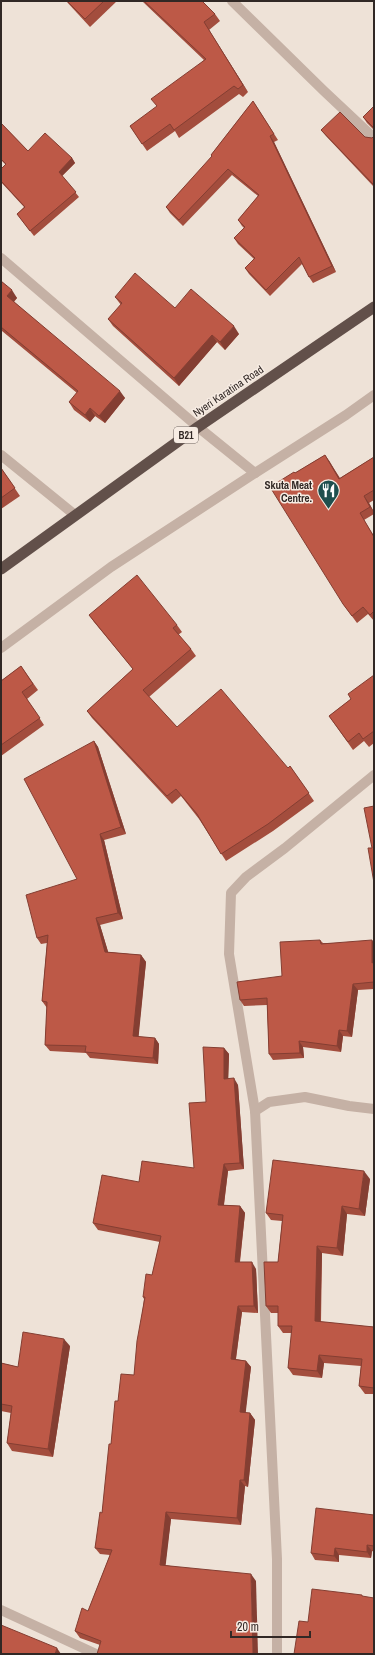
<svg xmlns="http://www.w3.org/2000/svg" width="375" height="1655" viewBox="0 0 375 1655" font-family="'Archivo Narrow',sans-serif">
<rect width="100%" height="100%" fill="#eee2d7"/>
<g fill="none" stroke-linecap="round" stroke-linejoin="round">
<g stroke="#c5b1a5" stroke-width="10">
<polyline points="232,1 324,91 374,138"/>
<polyline points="198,427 255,473"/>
<polyline points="1,648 111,567 255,473 346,415 374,395"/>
<polyline points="255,1111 269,1102 305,1097 349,1106 374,1109"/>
<polyline points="1,1610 96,1654"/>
<polyline points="277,1654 277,1559 255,1111 229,954 231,893 246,877 285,848 374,775"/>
</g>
<g stroke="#c5b1a5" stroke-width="10">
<polyline points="1,258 198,427"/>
<polyline points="1,455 75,515"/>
</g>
<polyline stroke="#62504a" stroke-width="11" points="1,569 198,427 374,307"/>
</g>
<g fill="#a34d3d">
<polygon points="66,1 117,1 90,27"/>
<polygon points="142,1 202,1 215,14 220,21 209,30 248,92 243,97 239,94 179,138 175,131 147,151 130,126 157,107 204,60"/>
<polygon points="253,101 278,140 274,142 336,272 313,283 309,277 302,264 270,296 249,274 245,268 254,259 238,244 234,238 244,228 242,226 238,220 258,196 232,175 183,226 170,213 166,207 212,157 211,155"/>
<polygon points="374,106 374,130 367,123 363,117"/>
<polygon points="1,123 28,151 72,158 75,163 62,176 79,197 34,236 17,214 24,207 1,182 1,169 6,165 1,160"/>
<polygon points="321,130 372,138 374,136 374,187 326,136"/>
<polygon points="1,281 17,298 14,302 125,398 105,423 95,416 90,422 74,410 69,402 77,393 2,331 1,332"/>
<polygon points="115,297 175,308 239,334 225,350 217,342 179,386 113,326 108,319 121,305"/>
<polygon points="325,455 340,478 374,457 374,500 369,503 374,512 374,514 364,520 374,536 374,621 368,614 357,623 343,604 295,473"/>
<polygon points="1,468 20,496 1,509"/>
<polygon points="89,615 177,625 182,632 178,635 191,649 196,656 149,697 177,727 288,768 290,766 314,801 273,831 226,861 199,819 181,796 172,804 92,718 87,711 133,669 94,622"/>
<polygon points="21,666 38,690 27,699 44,725 1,756 1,681"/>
<polygon points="374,675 374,743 369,747 364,741 353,750 329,716 351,699"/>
<polygon points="94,741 98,747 126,834 104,840 123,919 100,925 108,952 141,955 146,962 138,1037 155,1038 159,1044 158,1064 90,1058 86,1053 50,1051 45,1045 47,1008 42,1001 47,943 41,944 37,938 77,879"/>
<polygon points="320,940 323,943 374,943 374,989 358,990 352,1037 343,1036 341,1052 303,1047 304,1058 273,1060 269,1054 267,1005 244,1006 240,1000 282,976"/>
<polygon points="224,1048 229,1054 228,1079 238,1085 244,1169 228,1171 224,1205 240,1206 245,1213 240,1262 256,1269 258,1313 242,1312 236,1359 246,1361 251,1367 245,1413 250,1413 255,1420 248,1487 245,1486 241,1525 171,1519 165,1565 256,1581 100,1645 80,1638 75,1631 88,1611 110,1555 100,1554 95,1548 102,1513 111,1444 118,1401 134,1375 144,1299 143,1297 152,1275 160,1242 98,1230 93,1223 139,1182 194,1168 206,1102"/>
<polygon points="370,1179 365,1216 347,1214 343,1256 322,1253 321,1322 374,1327 374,1394 365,1394 359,1386 361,1366 324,1363 322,1378 293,1375 288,1368 292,1333 283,1333 278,1326 278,1313 271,1313 266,1306 278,1262 282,1221 271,1220 266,1213"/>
<polygon points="70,1346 53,1457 12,1451 7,1443 11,1413 1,1411 1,1363 18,1367"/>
<polygon points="374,1515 374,1552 372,1551 371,1558 339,1555 339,1562 315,1560 311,1553"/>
</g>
<g fill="#843e32">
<polygon points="204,22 209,30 248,92 243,85"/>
<polygon points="270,136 274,142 336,272 332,266"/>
<polygon points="72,158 75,163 62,176 59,172"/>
<polygon points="12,290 17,298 12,303 7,296"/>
<polygon points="234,326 239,334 225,350 220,342"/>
<polygon points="212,335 217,342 179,386 174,378"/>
<polygon points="120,391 125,398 105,423 99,416"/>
<polygon points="90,408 95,416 90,422 85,415"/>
<polygon points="325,455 330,462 344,486 339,479"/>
<polygon points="364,496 369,503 374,512 370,507"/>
<polygon points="94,741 98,747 126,834 121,827"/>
<polygon points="100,834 104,840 123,919 118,913"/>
<polygon points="96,918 100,925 110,958 105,952"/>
<polygon points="372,940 374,943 374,965 372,963"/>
<polygon points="141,955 146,962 138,1043 133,1036"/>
<polygon points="353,984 358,990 352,1037 347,1031"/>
<polygon points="339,1030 343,1036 341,1052 337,1046"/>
<polygon points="155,1038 159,1044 158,1064 153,1058"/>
<polygon points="299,1041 303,1047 304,1058 300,1053"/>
<polygon points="224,1048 229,1054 228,1086 224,1079"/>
<polygon points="234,1078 238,1085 244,1169 240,1163"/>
<polygon points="224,1164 228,1171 223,1211 218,1205"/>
<polygon points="364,1171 370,1179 365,1216 359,1209"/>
<polygon points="240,1206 245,1213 239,1268 235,1262"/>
<polygon points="342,1206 347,1214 343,1256 337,1248"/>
<polygon points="317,1246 322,1253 320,1329 315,1321"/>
<polygon points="252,1262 256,1269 258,1313 254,1306"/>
<polygon points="238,1306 242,1312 235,1365 231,1359"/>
<polygon points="64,1339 70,1346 53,1457 48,1449"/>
<polygon points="319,1355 324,1363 322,1378 317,1371"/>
<polygon points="246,1361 251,1367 245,1419 240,1412"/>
<polygon points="250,1413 255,1420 248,1487 244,1480"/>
<polygon points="240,1480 245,1486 241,1525 237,1518"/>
<polygon points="166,1512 171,1519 165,1571 160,1565"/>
<polygon points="367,1545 372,1551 371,1558 367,1552"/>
<polygon points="335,1548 339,1555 339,1562 334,1556"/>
<polygon points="251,1574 256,1581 258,1654 253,1654"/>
<polygon points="57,1648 61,1654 55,1654"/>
</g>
<g fill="#bd5947" stroke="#843e32">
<polygon points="67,1 104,1 85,19"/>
<polygon points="144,1 202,1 215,14 204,22 243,85 238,89 234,86 174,130 170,124 142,144 130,126 157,106 151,99 206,59"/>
<polygon points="253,101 274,134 270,136 332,266 309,277 299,257 266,290 245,268 255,258 234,238 245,227 238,220 259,195 228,169 179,220 166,207 212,156 211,155"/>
<polygon points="374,106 374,128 363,117"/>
<polygon points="340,112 365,137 372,138 374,136 374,185 321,130"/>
<polygon points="1,123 28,151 45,133 72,158 59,172 76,192 30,231 17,214 25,207 1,181 1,169 6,164 1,159"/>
<polygon points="135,273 175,308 191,289 234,326 220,342 212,335 174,378 108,319 122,303 115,297"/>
<polygon points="1,281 12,290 7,296 120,391 99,416 90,408 85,415 69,402 78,391 1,327"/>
<polygon points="325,455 339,479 374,457 374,490 364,496 370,507 360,513 374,537 374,611 370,615 363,607 352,616 343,604 270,487 294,472 295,473"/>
<polygon points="1,468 15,488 1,498"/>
<polygon points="137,575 177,625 173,628 191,649 143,690 177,727 221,689 288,768 290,766 309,793 268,824 221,854 197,814 176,789 167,796 87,711 133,669 89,615"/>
<polygon points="21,666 33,684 22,692 40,718 1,745 1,681"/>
<polygon points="374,675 374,731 363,739 359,733 348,742 329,716 351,699 348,694"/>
<polygon points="94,741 121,827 100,834 118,913 96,918 105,952 141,955 133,1036 155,1038 153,1058 85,1052 86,1046 45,1045 47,1002 42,1001 48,935 37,938 26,895 77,879 24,779"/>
<polygon points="374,806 374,883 368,848 372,848 364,808"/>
<polygon points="320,940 321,944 372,940 372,963 374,962 374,982 353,984 347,1031 339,1030 337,1046 299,1041 300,1053 269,1054 267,998 240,1000 237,982 282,976 280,942"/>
<polygon points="203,1047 224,1048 224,1079 234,1078 240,1163 224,1164 218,1205 240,1206 235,1262 252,1262 254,1306 238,1306 231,1359 246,1361 240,1412 250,1413 244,1480 240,1480 237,1518 166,1512 160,1565 251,1574 253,1654 97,1654 101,1641 75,1631 82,1608 88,1611 112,1550 95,1548 100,1512 102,1513 109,1444 111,1444 115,1401 118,1401 121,1374 134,1375 137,1341 145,1297 143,1297 146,1274 152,1275 161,1236 93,1223 102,1175 139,1182 142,1161 194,1168 189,1103 206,1102"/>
<polygon points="273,1160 364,1171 359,1209 342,1206 337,1248 317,1246 315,1321 374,1327 374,1388 359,1386 362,1359 319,1355 317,1371 288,1368 292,1326 278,1326 278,1306 266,1306 264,1262 278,1262 283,1215 266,1213"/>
<polygon points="23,1332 64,1339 48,1449 7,1443 12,1406 1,1404 1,1363 18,1367"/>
<polygon points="316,1508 374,1515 374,1546 367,1545 367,1552 335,1548 334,1556 311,1553"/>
<polygon points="312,1589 362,1595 362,1596 374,1598 374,1654 294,1654 299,1621 308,1622"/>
<polygon points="1,1625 57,1648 55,1654 1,1654"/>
</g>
<defs>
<symbol id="restaurant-pin" viewBox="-11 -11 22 30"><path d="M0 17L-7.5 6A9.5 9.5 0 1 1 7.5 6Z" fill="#1e4f4e" stroke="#f7ece3"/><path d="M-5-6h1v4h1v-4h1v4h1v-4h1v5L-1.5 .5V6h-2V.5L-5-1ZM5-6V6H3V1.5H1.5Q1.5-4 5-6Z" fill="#fff"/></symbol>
</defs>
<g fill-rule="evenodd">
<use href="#restaurant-pin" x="316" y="478" width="25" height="34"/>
</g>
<g text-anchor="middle" stroke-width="3" stroke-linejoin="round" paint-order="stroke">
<rect fill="#f7ece3" stroke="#6c635e" stroke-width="1" x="174" y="427" width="24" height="16" rx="3"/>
<g font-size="10" font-weight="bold" fill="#312825">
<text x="186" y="439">B21</text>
</g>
<g font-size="11" fill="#312825" stroke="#f7ece3">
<text transform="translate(228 391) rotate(-34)" y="4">Nyeri Karatina Road</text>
</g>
<g font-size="11" font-weight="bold" fill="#312825" stroke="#f7ece3" text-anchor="end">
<text x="312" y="489">Skuta Meat<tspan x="312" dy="13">Centre.</tspan></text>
</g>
</g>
<rect width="375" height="1655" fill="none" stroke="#312825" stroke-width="4"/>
<path d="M231 1631v6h79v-6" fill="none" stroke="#312825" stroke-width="2"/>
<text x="237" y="1631" font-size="12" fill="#312825" stroke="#f7ece3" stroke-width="3" paint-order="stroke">20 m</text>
</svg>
